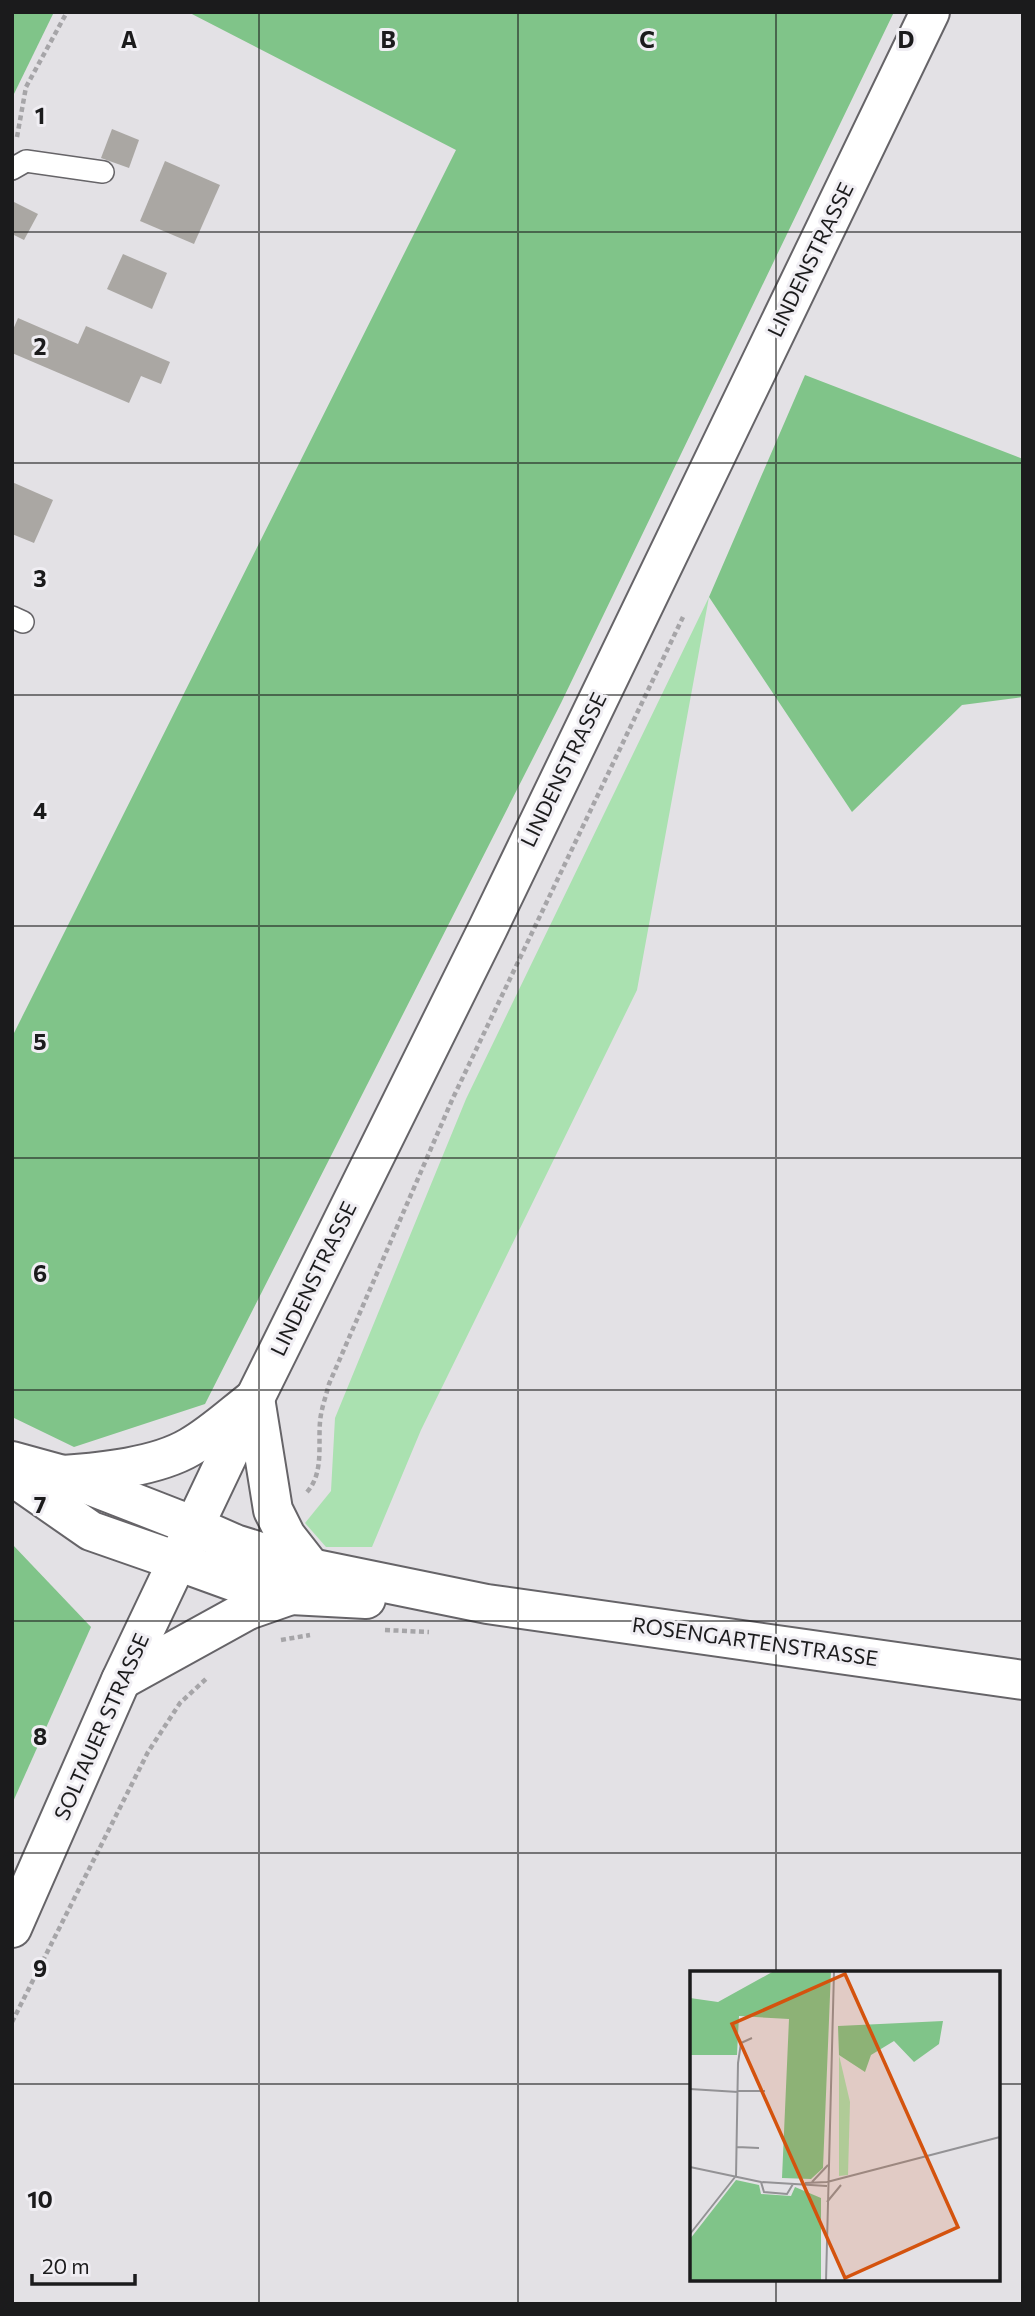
<svg xmlns="http://www.w3.org/2000/svg" width="1035" height="2316" viewBox="0 0 1035 2316" font-family="Commissioner,sans-serif">
<rect width="100%" height="100%" fill="#e3e1e5"/>
<polygon fill="#aae1b0" points="709,597 637,990 421,1430 372,1547 326,1547 305,1523 331,1491 335,1418 466,1099"/>
<g fill="#80c489">
<polygon points="12,12 54,12 12,98"/>
<polygon points="188,12 894,12 561,703 205,1404 74,1447 12,1417 12,1037 456,150"/>
<polygon points="805,375 1023,459 1023,697 962,705 852,812 709,597"/>
<polygon points="12,1544 91,1627 12,1804"/>
</g>
<g fill="#aaa7a3">
<polygon points="112,129 139,140 129,168 101,158"/>
<polygon points="165,161 220,185 194,244 140,221"/>
<polygon points="12,201 38,214 24,240 12,234"/>
<polygon points="123,254 167,273 152,309 107,289"/>
<polygon points="18,318 78,344 86,326 170,362 161,384 141,376 129,403 12,353 12,332"/>
<polygon points="12,482 53,500 34,543 12,534"/>
</g>
<g fill="none" stroke-linecap="round" stroke-linejoin="round">
<defs>
<g id="service">
<polyline points="12,169 26,161 103,172"/>
<polyline points="12,617 23,622"/>
</g>
<g id="tertiary">
<polyline points="12,1461 63,1475 194,1526"/>
<path d="M63 1475C102 1472 156 1467 190 1447 213 1434 234 1414 255 1398"/>
<polyline points="12,1476 91,1531 177,1561"/>
</g>
<g id="secondary">
<polyline points="255,1398 273,1510 286,1536 311,1568"/>
<polyline points="194,1526 235,1544 311,1568 487,1604 1023,1680"/>
<polyline points="177,1561 246,1586 291,1595 366,1599"/>
<polyline points="121,1680 248,1610 291,1595"/>
</g>
<polyline id="primary" points="12,1928 121,1680 255,1398 488,928 930,12"/>
</defs>
<use href="#service" stroke="#666468" stroke-width="24"/>
<use href="#tertiary" stroke="#666468" stroke-width="42"/>
<use href="#secondary" stroke="#666468" stroke-width="42"/>
<use href="#primary" stroke="#666468" stroke-width="42"/>
<g stroke="#a6a5a8" stroke-width="4.5" stroke-dasharray="5 3.5" stroke-linecap="butt">
<polyline points="17,137 26,87 67,12"/>
<path d="M307 1492C324 1473 318 1445 320 1422 321 1409 326 1396 329 1384L452 1100 683 617"/>
<polyline points="385,1630 429,1632"/>
<polyline points="281,1640 310,1635"/>
<polyline points="12,2022 148,1752 180,1703 207,1678"/>
</g>
<use href="#service" stroke="#fff" stroke-width="21"/>
<use href="#tertiary" stroke="#fff" stroke-width="38"/>
<use href="#secondary" stroke="#fff" stroke-width="38"/>
<use href="#primary" stroke="#fff" stroke-width="38"/>
</g>
<path fill="none" stroke="#1b1b1c" stroke-width="2" stroke-opacity="0.55" d="M259 12V2304M518 12V2304M776 12V1973M12 232H1023M12 463H1023M12 695H1023M12 926H1023M12 1158H1023M12 1390H1023M12 1621H1023M12 1853H1023M12 2084H692M998 2084H1023M776 2279V2304"/>
<g text-anchor="middle" stroke-width="6" stroke-linejoin="round" paint-order="stroke">
<g font-size="21" fill="#1b1b1c" stroke="#f0eef3">
<text transform="translate(811 260) rotate(-64)" y="7">LINDENSTRASSE</text>
<text transform="translate(564 770) rotate(-64)" y="7">LINDENSTRASSE</text>
<text transform="translate(314 1279) rotate(-64)" y="7">LINDENSTRASSE</text>
<text transform="translate(755 1642) rotate(8)" y="7">ROSENGARTENSTRASSE</text>
<text transform="translate(102 1727) rotate(-66)" y="7">SOLTAUER STRASSE</text>
</g>
</g>
<g transform="translate(690 1971)">
<rect width="310" height="310" fill="#e3e1e5"/>
<path d="M149 84 160 131 158 204 149 205Z" fill="#aae1b0"/>
<path d="M84 0H141L133 197 121 208 92 207 99 48 49 45 47 84H0V27L28 31ZM253 50 249 73 224 91 204 70 181 84 175 101 149 84 148 55ZM46 209 69 214 71 223 101 225 105 216 131 227V310H0V268Z" fill="#80c489"/>
<path fill="none" stroke="#939295" stroke-width="2" d="M0 118 48 121M48 120H75M47 176 69 177M0 196 71 211 137 215M46 206 48 92 51 72 62 67M71 211 74 221 97 223 103 213M122 211 138 194M137 211 310 166M115 212 137 211M137 231 151 214M0 263 45 206M136 310 144 0"/>
<path fill="#d4530e" fill-opacity="0.15" stroke="#d4530e" stroke-width="3.5" d="M155 3 268 256 155 307 42 53Z"/>
<rect width="310" height="310" fill="none" stroke="#1b1b1c" stroke-width="3.5"/>
</g>
<g font-size="23" text-anchor="middle" font-weight="bold" fill="#1b1b1c" stroke="#f0eef3" stroke-width="6" stroke-linejoin="round" paint-order="stroke">
<text x="129" y="48">A</text>
<text x="388" y="48">B</text>
<text x="647" y="48">C</text>
<text x="906" y="48">D</text>
<text x="40" y="124">1</text>
<text x="40" y="355">2</text>
<text x="40" y="587">3</text>
<text x="40" y="819">4</text>
<text x="40" y="1050">5</text>
<text x="40" y="1282">6</text>
<text x="40" y="1513">7</text>
<text x="40" y="1745">8</text>
<text x="40" y="1977">9</text>
<text x="40" y="2208">10</text>
</g>
<rect width="1035" height="2316" fill="none" stroke="#1b1b1c" stroke-width="28"/>
<path d="M32 2274v10h103v-10" fill="none" stroke="#1b1b1c" stroke-width="3.5"/>
<text x="42" y="2274" font-size="21" fill="#1b1b1c" stroke="#f0eef3" stroke-width="5" paint-order="stroke">20 m</text>
</svg>
